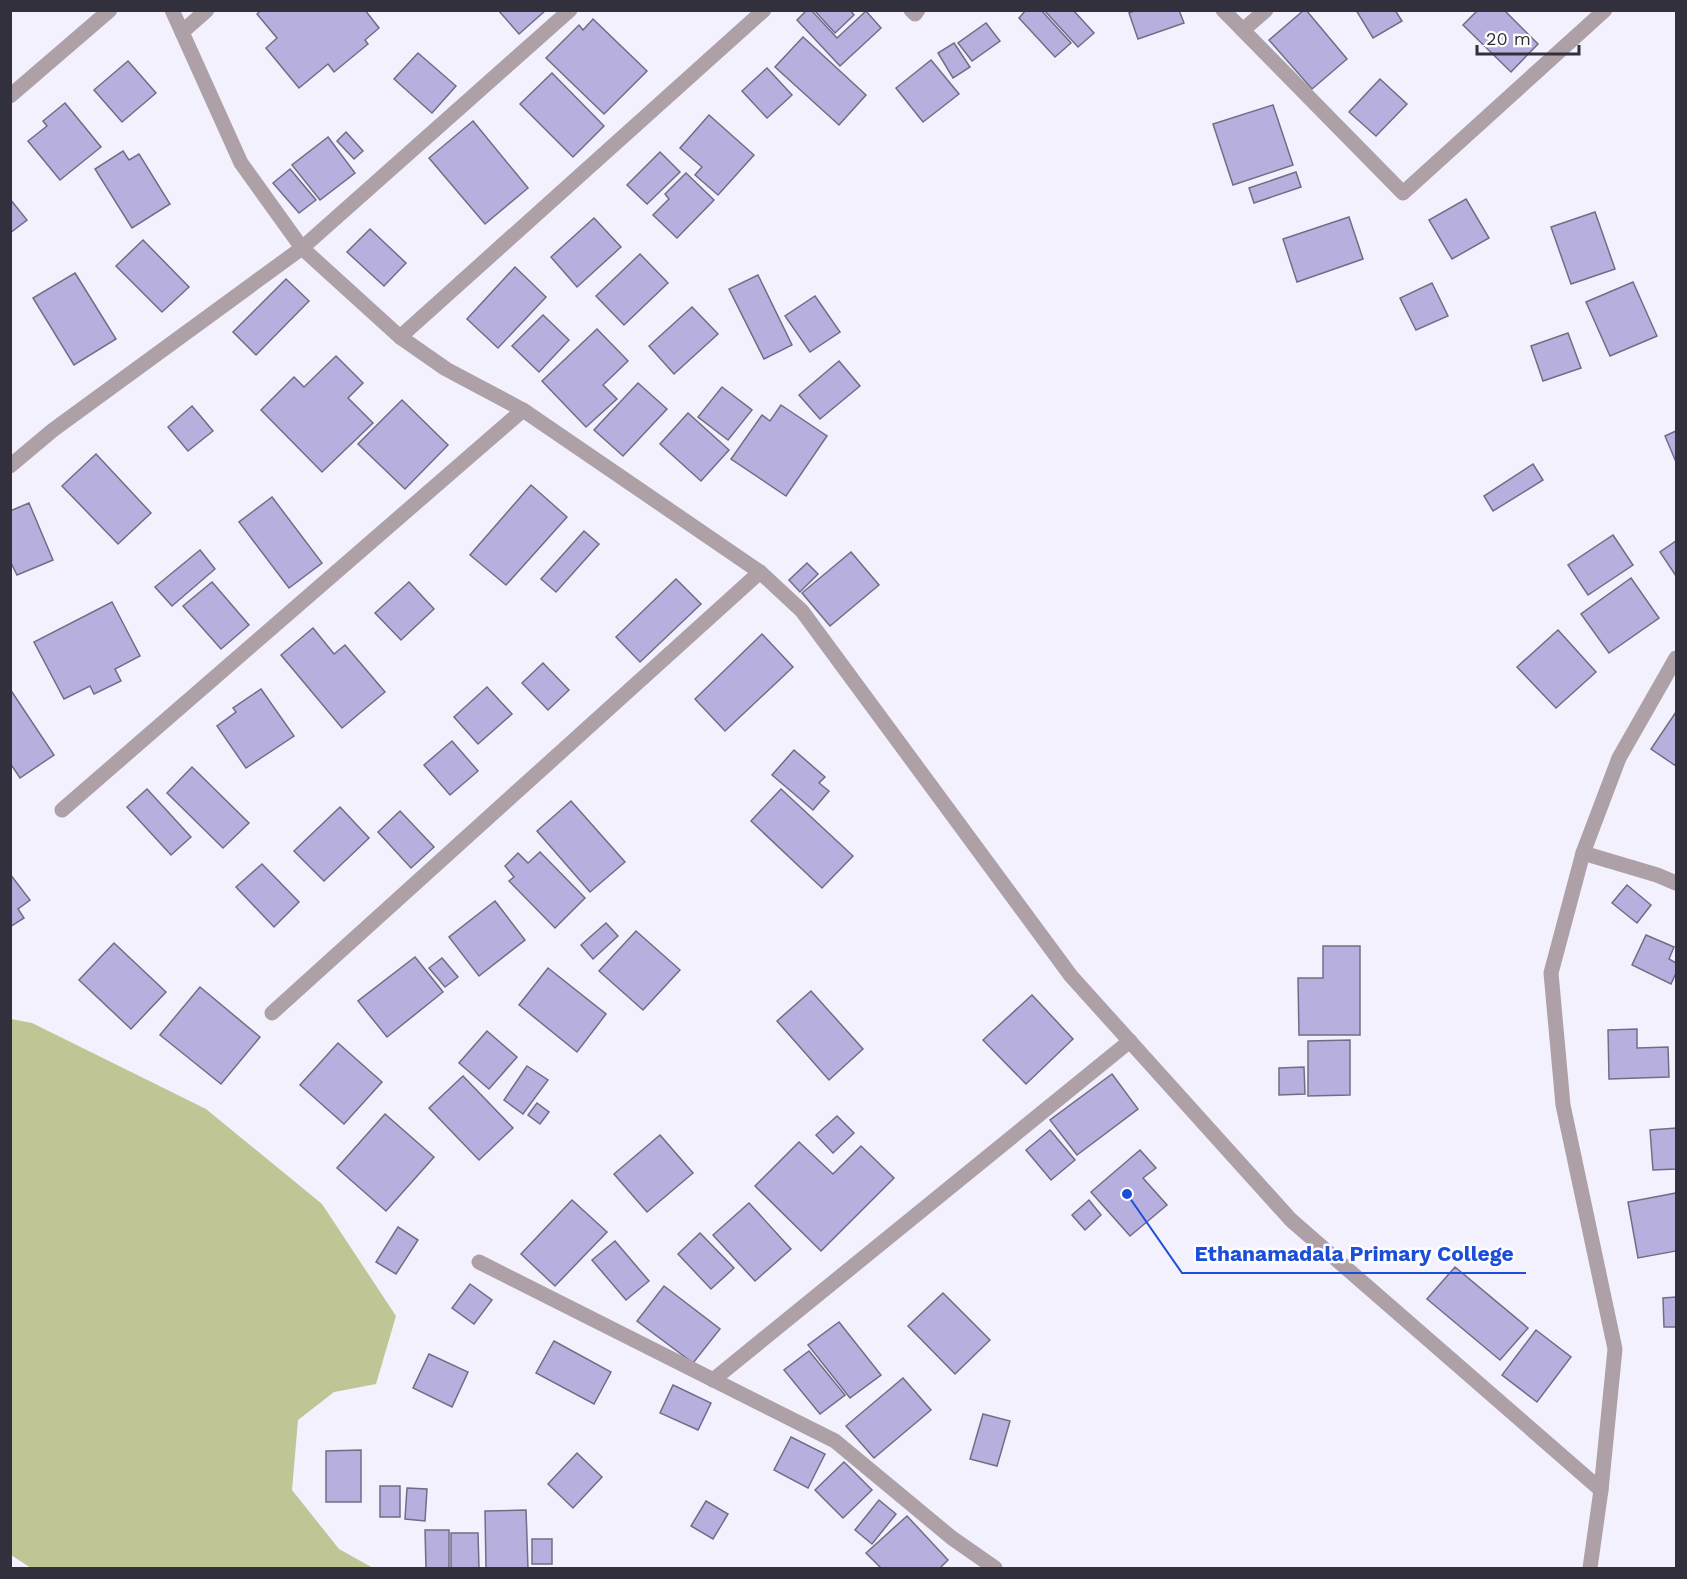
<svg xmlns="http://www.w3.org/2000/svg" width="1687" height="1579" viewBox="0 0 1687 1579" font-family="'Work Sans',sans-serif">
<rect width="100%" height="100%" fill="#f3f1fd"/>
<polygon fill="#bfc594" points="11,1019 32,1023 206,1109 322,1204 396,1316 376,1384 334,1392 298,1420 292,1490 339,1549 373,1568 31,1568 11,1555"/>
<g fill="#b7b0df" stroke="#716d87" stroke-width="1.5">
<polygon points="261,10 365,10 379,28 365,40 368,44 334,72 328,64 299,88 266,48 277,38 257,14"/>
<polygon points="498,10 546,10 519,34"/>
<polygon points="807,10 811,10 837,38 866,11 881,28 840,66 797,20"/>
<polygon points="814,10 850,10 854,15 835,33"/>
<polygon points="1026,10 1041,10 1071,43 1055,57 1019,18"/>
<polygon points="1044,10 1073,10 1094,33 1078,47"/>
<polygon points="1136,10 1179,10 1184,23 1138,39 1129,13"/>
<polygon points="1304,10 1306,10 1347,59 1312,89 1269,40"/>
<polygon points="1356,10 1395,10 1402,21 1373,38"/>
<polygon points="1478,10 1504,10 1538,44 1511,72 1463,25"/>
<polygon points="593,19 647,71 604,114 546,58 579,25 583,30"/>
<polygon points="986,23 1000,41 972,61 958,43"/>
<polygon points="803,37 866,95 839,125 775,67"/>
<polygon points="954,43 970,67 953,78 938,53"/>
<polygon points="418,53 456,86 432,113 394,79"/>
<polygon points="931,60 959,94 923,122 896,88"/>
<polygon points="128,61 156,93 122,122 94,90"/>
<polygon points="767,68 792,95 767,118 742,91"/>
<polygon points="552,73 604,126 573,157 520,104"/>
<polygon points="1380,79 1407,104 1376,136 1349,112"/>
<polygon points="65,103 101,147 60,180 28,141 47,126 43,121"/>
<polygon points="1273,105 1293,165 1233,185 1213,124"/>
<polygon points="709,115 754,155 718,195 695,175 702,167 680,148"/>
<polygon points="473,121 528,188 485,224 429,158"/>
<polygon points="346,132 363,151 354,159 337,141"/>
<polygon points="328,137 355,173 320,200 292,165"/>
<polygon points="123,151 129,160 139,154 170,204 132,228 95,169"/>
<polygon points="660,152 680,172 647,204 627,185"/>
<polygon points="290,169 316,200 299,213 273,183"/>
<polygon points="1296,172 1301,187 1254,203 1249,188"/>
<polygon points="686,173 714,200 677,238 653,215 669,199 665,194"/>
<polygon points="10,199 27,220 10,233"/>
<polygon points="1466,199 1489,238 1452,259 1429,220"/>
<polygon points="1595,212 1615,269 1571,284 1551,227"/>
<polygon points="1349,217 1363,259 1297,282 1283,239"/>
<polygon points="594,218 621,247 577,287 551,257"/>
<polygon points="370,229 406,263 384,286 347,252"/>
<polygon points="143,240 189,287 162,312 116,266"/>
<polygon points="640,254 668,283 624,325 596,296"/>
<polygon points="515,267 546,297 498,348 467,319"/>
<polygon points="75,273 116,339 74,365 33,298"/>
<polygon points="758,275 792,345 764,359 729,289"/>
<polygon points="286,279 309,301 256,355 233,332"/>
<polygon points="1633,282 1657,336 1610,356 1586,302"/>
<polygon points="1432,283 1448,316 1416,330 1400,298"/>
<polygon points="815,296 840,332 810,352 785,316"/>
<polygon points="692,307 718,334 674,374 649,346"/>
<polygon points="543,315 569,340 539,372 512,346"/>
<polygon points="597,329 628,361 603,385 617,399 586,427 542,381"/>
<polygon points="1568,333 1581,368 1543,381 1531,346"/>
<polygon points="336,356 363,383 348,398 373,423 322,472 261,410 294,377 304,387"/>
<polygon points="839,361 860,386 820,419 799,395"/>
<polygon points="638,383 667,409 623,456 594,430"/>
<polygon points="722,387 752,410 728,440 698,417"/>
<polygon points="402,400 448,445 405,489 358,444"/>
<polygon points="781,405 827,436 786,496 731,459 762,415 770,421"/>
<polygon points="192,406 213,431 188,451 168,427"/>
<polygon points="688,413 729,450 701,481 660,444"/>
<polygon points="1676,431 1676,462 1665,436"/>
<polygon points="96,454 151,513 118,544 62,486"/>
<polygon points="1533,464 1543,480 1493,511 1484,496"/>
<polygon points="531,485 567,517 506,585 470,555"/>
<polygon points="272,497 322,563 289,588 239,522"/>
<polygon points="29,503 53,560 17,575 10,561 10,511"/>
<polygon points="584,531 599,544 556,592 541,579"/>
<polygon points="1613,535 1633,565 1588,595 1568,565"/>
<polygon points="1676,541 1676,576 1660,552"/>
<polygon points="200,550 215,569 172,606 155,587"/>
<polygon points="851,552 879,585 830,626 802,593"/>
<polygon points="807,563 818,574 800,592 789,580"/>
<polygon points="1631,578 1659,618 1609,653 1581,614"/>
<polygon points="676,579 701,604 640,662 616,637"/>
<polygon points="212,582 249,625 221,649 183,606"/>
<polygon points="409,582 434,609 401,640 375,613"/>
<polygon points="112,602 140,656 115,669 121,681 94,694 90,686 64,699 34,642"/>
<polygon points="313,628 334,654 345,645 385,692 342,728 281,655"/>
<polygon points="1558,630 1596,672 1556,708 1517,667"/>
<polygon points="762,634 793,667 725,731 695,699"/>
<polygon points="543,663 569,690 548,710 522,683"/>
<polygon points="487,687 512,714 478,744 454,717"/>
<polygon points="261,689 294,736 246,768 217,726 236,712 233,708"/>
<polygon points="12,692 54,755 20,778 10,763 10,694"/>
<polygon points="1676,712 1676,766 1651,749"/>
<polygon points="452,741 478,771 450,795 424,765"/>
<polygon points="794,750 825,777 819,783 829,791 813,810 772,775"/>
<polygon points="192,767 249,823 223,848 167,793"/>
<polygon points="147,789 191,837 171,855 127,807"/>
<polygon points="781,789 853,856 822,888 751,821"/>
<polygon points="571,801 625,862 590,892 537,831"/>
<polygon points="340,807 369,838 324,881 294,851"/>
<polygon points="400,811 434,847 411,868 378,832"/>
<polygon points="540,852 585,898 555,928 509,881 514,877 505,866 518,853 528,863"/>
<polygon points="262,864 299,902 274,927 236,887"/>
<polygon points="10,874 30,900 18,909 24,918 10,927"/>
<polygon points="1627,885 1651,905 1637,923 1612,903"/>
<polygon points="495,901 525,940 479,976 449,937"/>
<polygon points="606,923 618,936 593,959 581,945"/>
<polygon points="636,931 680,970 643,1010 599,971"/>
<polygon points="1646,935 1674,947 1669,959 1676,963 1676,973 1671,984 1632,965"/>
<polygon points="114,943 166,992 131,1029 79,980"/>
<polygon points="1323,946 1360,946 1360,1035 1299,1035 1298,978 1323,978"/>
<polygon points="415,957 443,992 387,1037 358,1001"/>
<polygon points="442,958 458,977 445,987 429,968"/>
<polygon points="548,968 606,1014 577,1052 519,1005"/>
<polygon points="200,987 260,1037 221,1084 160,1035"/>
<polygon points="811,991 863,1049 829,1080 777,1021"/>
<polygon points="1032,995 1073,1039 1026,1084 983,1040"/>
<polygon points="1637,1029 1637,1048 1668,1047 1669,1077 1609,1079 1608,1030"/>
<polygon points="487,1031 517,1057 489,1089 459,1063"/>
<polygon points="1350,1040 1350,1095 1308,1096 1308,1041"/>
<polygon points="338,1043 382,1082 344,1124 300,1085"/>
<polygon points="527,1066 548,1080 523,1114 504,1100"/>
<polygon points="1304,1067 1305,1094 1279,1095 1279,1068"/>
<polygon points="1112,1074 1138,1109 1077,1155 1050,1120"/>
<polygon points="463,1076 513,1128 479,1160 429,1108"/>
<polygon points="537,1103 549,1112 540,1124 528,1115"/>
<polygon points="385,1114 434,1157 386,1211 337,1168"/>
<polygon points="837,1116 854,1133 833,1153 816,1135"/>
<polygon points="1676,1128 1676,1169 1653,1170 1650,1130"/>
<polygon points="1050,1130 1075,1160 1051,1180 1026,1150"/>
<polygon points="660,1135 693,1173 647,1212 614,1174"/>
<polygon points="799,1142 833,1174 861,1146 894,1178 821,1251 755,1186"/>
<polygon points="1140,1150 1156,1168 1143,1178 1167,1205 1130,1236 1091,1192"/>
<polygon points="1676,1193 1676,1251 1638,1258 1628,1202"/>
<polygon points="572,1200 607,1232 555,1286 521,1254"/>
<polygon points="1089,1200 1101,1215 1085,1230 1072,1215"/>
<polygon points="749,1203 791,1249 755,1281 713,1235"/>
<polygon points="398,1227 418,1240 396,1274 376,1262"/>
<polygon points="700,1233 734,1268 711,1289 678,1254"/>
<polygon points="615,1241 649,1281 626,1300 592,1260"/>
<polygon points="1455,1267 1528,1328 1500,1360 1427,1299"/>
<polygon points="470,1284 492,1300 474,1324 452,1308"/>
<polygon points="664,1286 720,1329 693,1363 637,1321"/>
<polygon points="943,1293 990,1340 955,1374 908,1326"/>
<polygon points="1676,1297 1676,1327 1664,1327 1663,1298"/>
<polygon points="839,1322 881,1375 850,1398 808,1345"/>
<polygon points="1536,1330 1571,1357 1537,1402 1502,1375"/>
<polygon points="554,1341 611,1372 594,1404 536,1373"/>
<polygon points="809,1351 845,1395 820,1414 784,1370"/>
<polygon points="429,1354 468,1372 452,1407 413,1388"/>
<polygon points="903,1378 931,1410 874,1458 846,1426"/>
<polygon points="673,1385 711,1403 698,1430 660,1413"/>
<polygon points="983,1414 1010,1421 997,1466 970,1459"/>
<polygon points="791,1437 825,1454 808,1488 774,1470"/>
<polygon points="361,1450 361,1502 326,1502 326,1451"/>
<polygon points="577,1453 602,1477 573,1508 548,1484"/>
<polygon points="844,1462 872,1490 843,1518 815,1490"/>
<rect x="380" y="1486" width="20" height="31"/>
<polygon points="407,1488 427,1489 425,1521 405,1519"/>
<polygon points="879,1500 896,1514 872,1544 855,1530"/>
<polygon points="706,1501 728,1514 713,1539 691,1526"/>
<polygon points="526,1510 528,1568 486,1568 485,1511"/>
<polygon points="907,1516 948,1560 940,1568 881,1568 866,1553"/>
<polygon points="425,1530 449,1530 449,1568 426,1568"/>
<polygon points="451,1533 478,1533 479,1568 451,1568"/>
<rect x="532" y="1539" width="20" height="25"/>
</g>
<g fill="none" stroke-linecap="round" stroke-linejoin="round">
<g stroke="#aea0a7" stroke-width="15">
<polyline points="172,10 241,163 302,248 400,337 446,369 523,410 760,572 802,611 1071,976 1291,1220 1601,1490"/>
<polyline points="911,10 915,14 918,10"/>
<polyline points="1223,10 1403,193 1605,10"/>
<polyline points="1243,30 1266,10"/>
<polyline points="182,32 207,10"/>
<polyline points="10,96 110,10"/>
<polyline points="400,337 764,10"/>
<polyline points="10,466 53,430 302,248 570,10"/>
<polyline points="62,810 523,410"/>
<polyline points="1583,853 1657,875 1676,883"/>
<polyline points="272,1013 760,572"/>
<polyline points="479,1262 835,1441 952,1538 995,1568"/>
<polyline points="713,1380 1130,1041"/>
<polyline points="1590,1568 1601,1490 1615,1349 1563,1105 1551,973 1583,853 1619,758 1676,658"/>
</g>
</g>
<path fill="none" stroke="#1d4ed8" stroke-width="2" d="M1127 1194L1182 1273H1526"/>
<circle fill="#1d4ed8" stroke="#fff" stroke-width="2" cx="1127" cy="1194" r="6"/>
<g font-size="21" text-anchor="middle" font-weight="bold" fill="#1d4ed8" stroke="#fff" stroke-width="5" stroke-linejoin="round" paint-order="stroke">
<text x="1354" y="1261">Ethanamadala Primary College</text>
</g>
<rect width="1687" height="1579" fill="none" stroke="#32303c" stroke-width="24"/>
<path d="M1477 45v9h102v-9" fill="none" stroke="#32303c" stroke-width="3"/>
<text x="1486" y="45" font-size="18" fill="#32303c" stroke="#ffffff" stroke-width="4.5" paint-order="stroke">20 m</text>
</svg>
